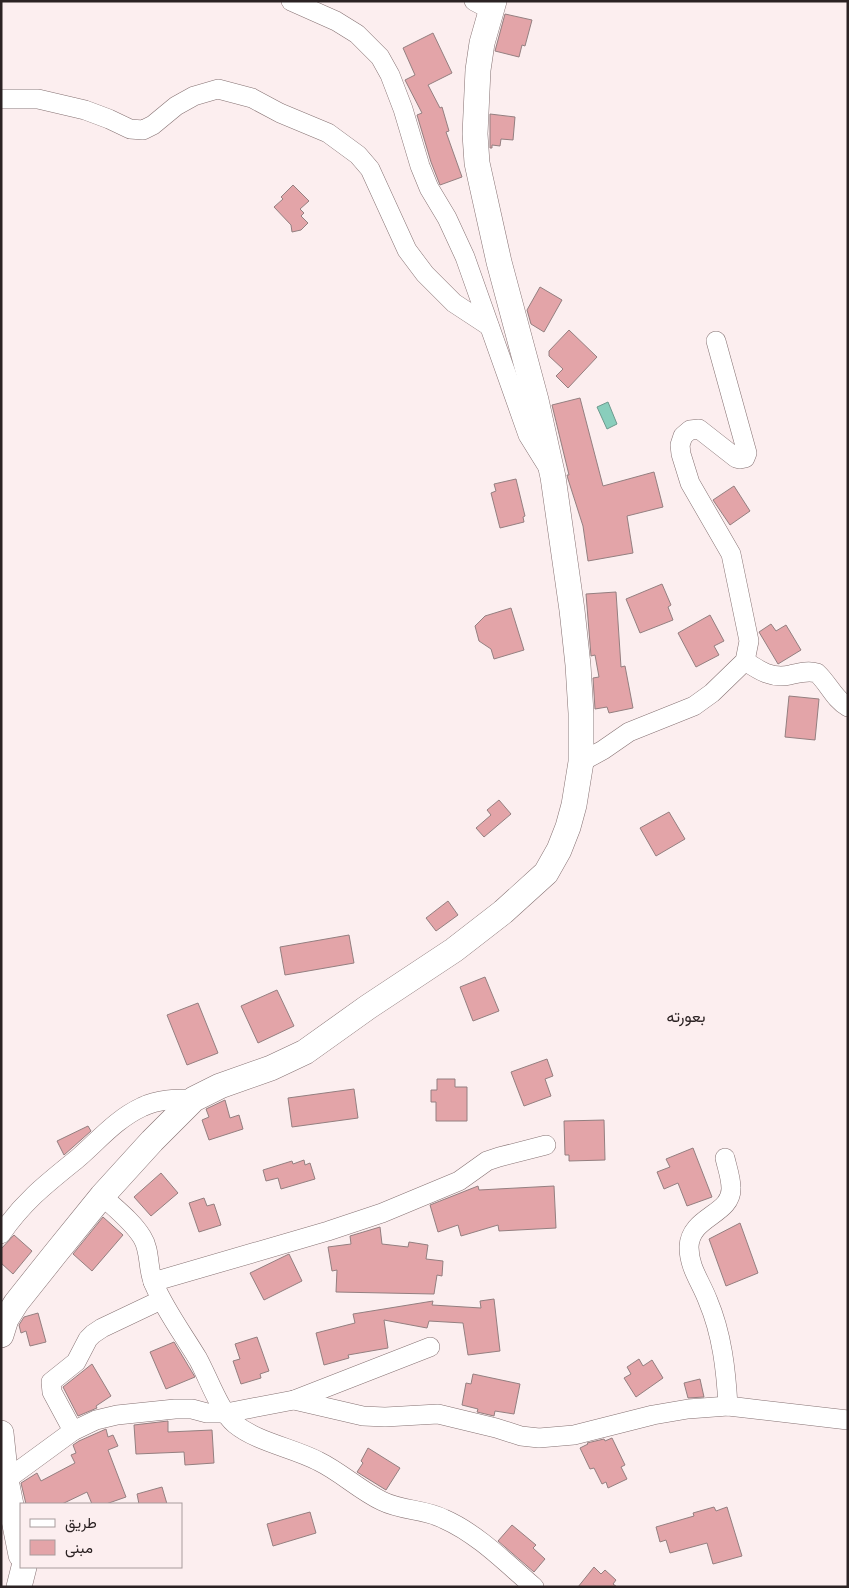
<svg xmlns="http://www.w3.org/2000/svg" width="849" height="1588" viewBox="0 0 849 1588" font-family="'DM Sans',Vazirmatn,sans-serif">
<rect width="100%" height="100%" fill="#fceeef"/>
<polygon fill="#89cebc" stroke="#6d9a8e" points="608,402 617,424 607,429 597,407"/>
<g fill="#e3a4a8" stroke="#947f80">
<polygon points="505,14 532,20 525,46 522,45 519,57 495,51"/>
<polygon points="433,33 452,73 428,85 440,108 442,107 449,131 446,132 462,177 440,185 431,162 417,115 422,113 405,80 415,75 403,48"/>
<polygon points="490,114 515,117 513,140 501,139 500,146 492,145 492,148 490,148"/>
<polygon points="293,185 309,201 300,209 304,213 301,216 308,223 301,230 292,232 291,225 274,207 283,199 281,197"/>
<polygon points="540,287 562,300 544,332 531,324 527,310"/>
<polygon points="569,330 597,357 568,388 556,376 563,369 549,356 549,351"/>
<polygon points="580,398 603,486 654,472 663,507 627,516 633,553 588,561 583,526 568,479 567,475 569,475 552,405"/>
<polygon points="516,479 525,516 523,517 524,522 500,528 491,493 496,491 494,484"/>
<polygon points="734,486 750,511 730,525 713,500"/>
<polygon points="662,584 671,605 668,607 673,620 640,633 626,599"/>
<polygon points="616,592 621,667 625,666 633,708 609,713 607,707 595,709 593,678 599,677 595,655 591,656 586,594"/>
<polygon points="511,608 524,650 494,659 491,649 479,641 475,626 485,616"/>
<polygon points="710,615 724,641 714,646 719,655 696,667 678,633"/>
<polygon points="771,624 776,631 786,625 801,650 778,664 759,632"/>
<polygon points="789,696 819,699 815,740 785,737"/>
<polygon points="499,800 511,814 484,837 476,828 491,815 487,810"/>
<polygon points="669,812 685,839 656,856 640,828"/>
<polygon points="448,901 458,915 436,931 426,918"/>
<polygon points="349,935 354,963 285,975 280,947"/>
<polygon points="485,977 499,1011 473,1021 460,987"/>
<polygon points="277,990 294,1026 258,1043 241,1006"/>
<polygon points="198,1003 218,1053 187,1065 167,1015"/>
<polygon points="547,1059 553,1076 545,1079 551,1096 524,1106 511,1072"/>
<polygon points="437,1079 455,1079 455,1087 467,1087 467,1121 436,1121 436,1102 431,1102 431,1090 437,1090"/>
<polygon points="354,1089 358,1118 292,1127 288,1098"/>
<polygon points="225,1100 230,1118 239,1115 243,1129 209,1140 202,1120 209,1117 206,1109"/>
<polygon points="604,1120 605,1160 569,1161 569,1155 565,1155 564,1121"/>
<polygon points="88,1126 91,1131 64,1155 57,1141"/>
<polygon points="693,1148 712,1197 687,1206 678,1183 664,1189 657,1172 670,1167 666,1159"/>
<polygon points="304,1160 305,1165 310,1163 315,1179 281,1189 278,1178 266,1181 263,1170 292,1161 293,1164"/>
<polygon points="161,1173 178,1193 151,1216 134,1197"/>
<polygon points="478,1186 479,1190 554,1186 556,1228 499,1231 498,1225 461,1236 458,1225 438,1232 430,1205"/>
<polygon points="204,1198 207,1206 214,1204 221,1225 199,1232 189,1203"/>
<polygon points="103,1217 123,1235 92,1271 73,1254"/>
<polygon points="740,1223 758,1273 726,1286 709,1239"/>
<polygon points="380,1227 382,1244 408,1247 409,1242 428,1245 426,1259 443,1261 442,1276 437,1275 434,1294 336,1292 337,1270 332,1271 328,1247 351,1244 350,1236"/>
<polygon points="14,1235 32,1251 13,1274 1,1263 1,1249"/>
<polygon points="289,1254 302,1281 264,1300 250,1273"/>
<polygon points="494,1299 500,1351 468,1355 463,1323 429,1321 427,1328 384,1320 388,1348 348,1355 349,1358 324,1365 316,1333 355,1323 353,1314 433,1301 432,1305 481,1308 480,1301"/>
<polygon points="38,1313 46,1342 30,1346 26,1331 21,1333 19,1325 24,1317"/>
<polygon points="257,1337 269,1371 260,1374 261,1378 241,1384 233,1361 240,1359 235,1344"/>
<polygon points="174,1342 195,1377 166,1389 150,1352"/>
<polygon points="639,1359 643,1366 652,1360 663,1378 636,1397 624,1378 631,1374 627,1367"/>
<polygon points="92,1364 111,1396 96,1406 97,1408 78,1416 63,1387"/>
<polygon points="473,1374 520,1384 514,1414 495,1411 494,1416 477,1412 478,1409 462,1405 466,1383 471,1384"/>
<polygon points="700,1379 704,1397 688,1398 684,1383"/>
<polygon points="168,1421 168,1432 212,1430 214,1463 185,1465 184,1452 136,1454 134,1425"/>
<polygon points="106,1429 108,1437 113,1435 118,1446 108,1450 126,1497 106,1504 92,1504 87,1492 62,1504 26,1504 21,1483 37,1473 41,1481 75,1463 71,1455 76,1453 73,1445 79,1441"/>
<polygon points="612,1438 625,1465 621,1467 627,1479 608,1488 606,1482 602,1484 594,1468 590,1469 580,1448 588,1444 587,1443 604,1439 605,1441"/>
<polygon points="368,1448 400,1468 386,1490 357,1472 363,1463 361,1461"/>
<polygon points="162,1487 167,1504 139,1504 137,1494"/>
<polygon points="714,1507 716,1511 727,1507 742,1556 713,1564 707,1543 670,1553 666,1540 660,1542 656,1527 694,1516 693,1513"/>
<polygon points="310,1512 316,1533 273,1546 267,1524"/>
<polygon points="512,1525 536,1545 533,1548 545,1559 534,1572 498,1541"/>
<polygon points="594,1567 601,1574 605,1570 616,1580 613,1584 617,1587 578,1587"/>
</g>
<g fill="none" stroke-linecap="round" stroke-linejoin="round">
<defs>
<g id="minor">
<polyline points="291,1 336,21 357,34 380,57 390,75 403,109 420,166 429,188 447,218 465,257 528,435 546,464"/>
<polyline points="474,1 491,10"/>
<polyline points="1,99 38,99 85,110 109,119 130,129 143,130 153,125 176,106 194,96 218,89 252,98 280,113 328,133 358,155 370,169 407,250 425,274 454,303 489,326"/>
<path d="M745 661C760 671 772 679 790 675 799 673 808 670 817 673 829 684 834 699 848 707"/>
<polyline points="581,762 603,750 629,732 694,706 712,693 745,661 749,641 731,554 690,483 681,454 680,445 683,436 690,430 699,429 736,458 740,459 745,458 747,453 716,341"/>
<path d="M725 1158C727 1167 731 1178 731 1188 732 1215 690 1216 689 1247 689 1268 701 1282 708 1301 722 1334 726 1370 728 1406"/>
<path d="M102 1196C116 1209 132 1221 142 1237 151 1251 147 1269 154 1284 165 1310 183 1334 198 1359 208 1377 220 1412 235 1424 257 1442 293 1448 318 1461 341 1472 359 1490 382 1501 402 1511 425 1509 444 1519 478 1534 506 1563 534 1587"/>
<path d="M1 1234C24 1201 46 1184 77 1159 98 1141 116 1119 142 1107 158 1099 176 1099 194 1099"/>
<polyline points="153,1282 328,1231 382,1213 459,1181 487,1161 499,1157 546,1145"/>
<polyline points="294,1400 430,1347"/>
<polyline points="73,1431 52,1392 51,1382 76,1362 88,1339 93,1334 102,1328 161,1300"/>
<polyline points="6,1480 73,1431 96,1420 117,1415 175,1409 192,1409 207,1413 226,1413 294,1400 363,1416 385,1417 438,1414 496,1428 521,1436 539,1438 574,1435 653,1415 688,1409 728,1406 848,1420"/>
</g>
<g id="major">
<polyline points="1,1335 6,1319 16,1303 55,1254 102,1196 152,1141 194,1099 220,1086 271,1068 305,1052 368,1007 454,950 503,912 546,873 559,850 568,827 574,805 581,762 581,713 578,665 572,610 553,477 536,400 499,262 477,163 475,134 478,70 482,43 494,1"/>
<polyline points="1,1433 6,1480 21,1555"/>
<polyline points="19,1587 24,1567"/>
</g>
</defs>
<use href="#minor" stroke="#857172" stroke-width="20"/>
<use href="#major" stroke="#857172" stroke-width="26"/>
<use href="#minor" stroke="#fff" stroke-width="19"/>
<use href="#major" stroke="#fff" stroke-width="25"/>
</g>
<g text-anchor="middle" stroke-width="4.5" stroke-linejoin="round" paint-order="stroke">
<g font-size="16" fill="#2b2223" stroke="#fceeef">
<text x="686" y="1022">بعورته</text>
</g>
</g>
<rect width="849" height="1588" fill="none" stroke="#2b2223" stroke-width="5"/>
<rect x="20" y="1503" width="162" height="65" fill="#fceeef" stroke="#a89c9d"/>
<rect x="30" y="1519" width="25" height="8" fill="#ffffff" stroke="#a89c9d"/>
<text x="65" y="1528" font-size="15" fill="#2b2223">طريق</text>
<rect x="30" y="1540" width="25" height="15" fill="#e3a4a8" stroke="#a89c9d"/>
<text x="65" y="1553" font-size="15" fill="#2b2223">مبنى</text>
</svg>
